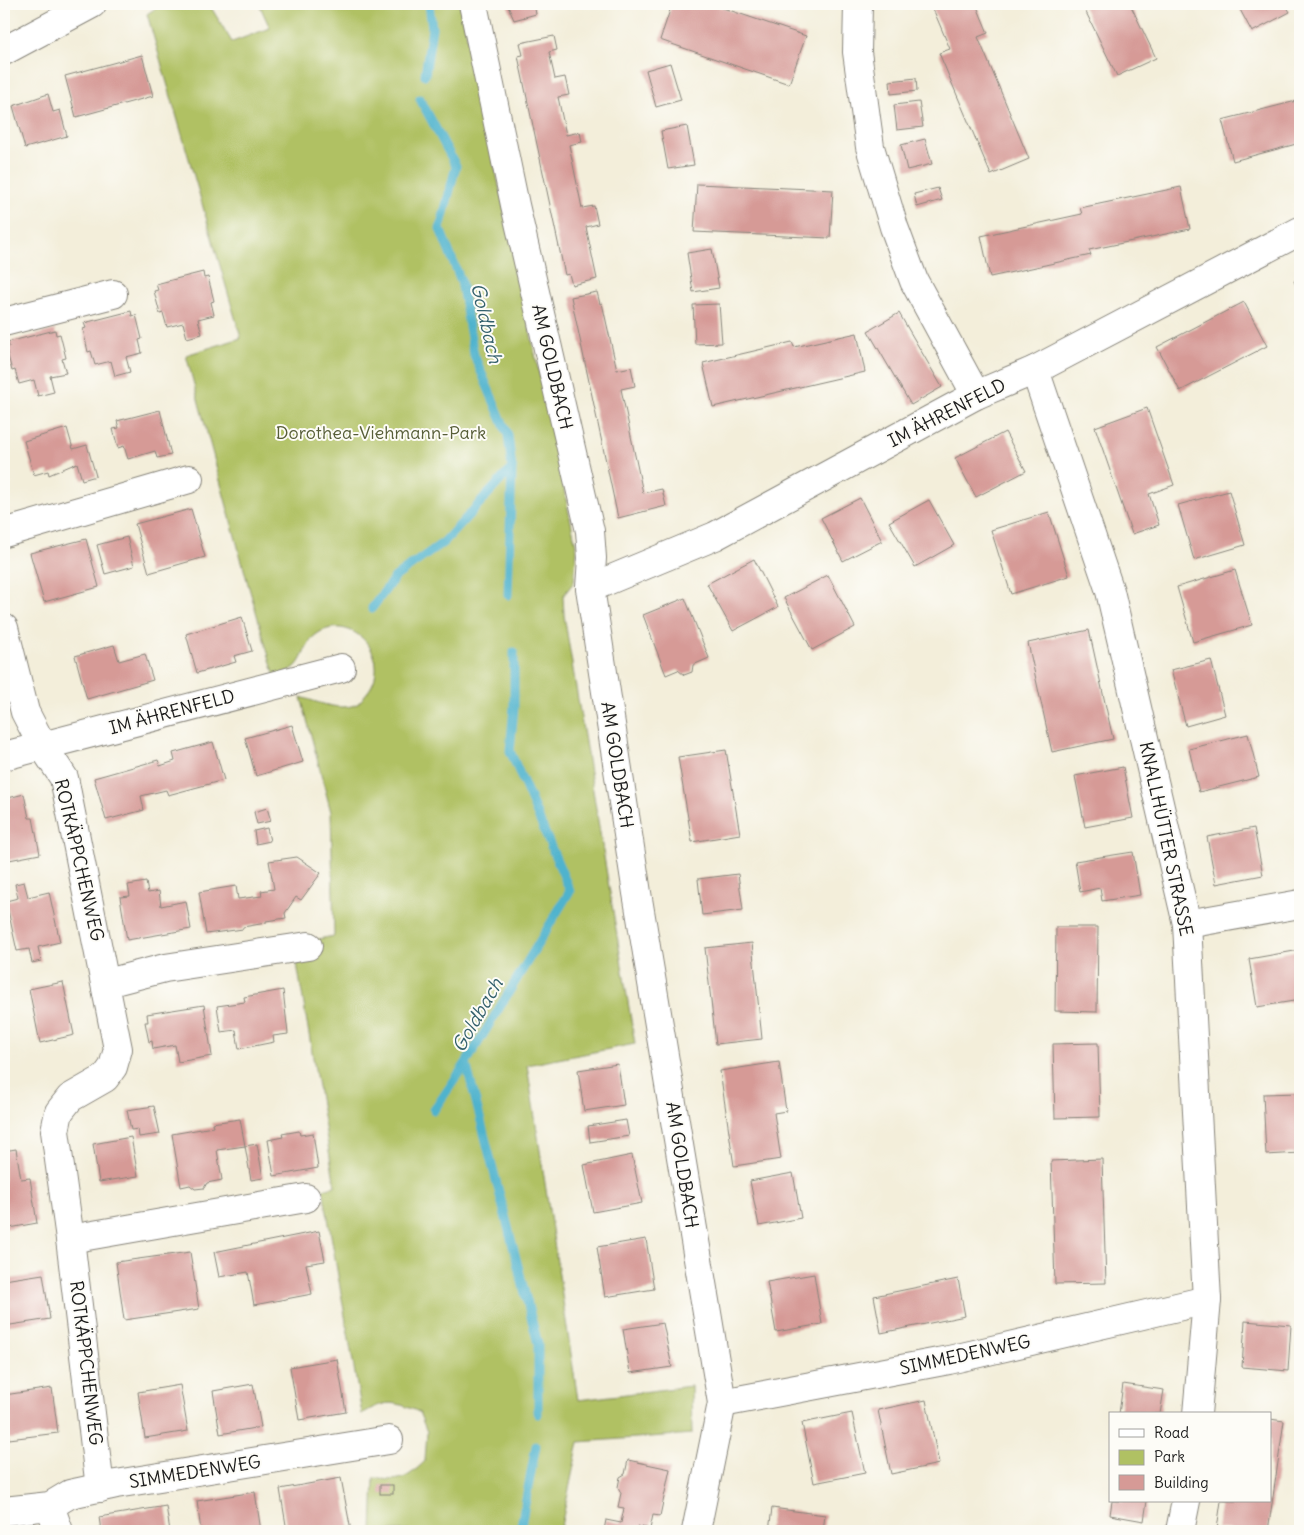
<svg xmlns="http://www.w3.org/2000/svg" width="1304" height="1535" viewBox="0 0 1304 1535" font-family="Delius,sans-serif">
<rect width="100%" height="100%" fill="#fdfcf7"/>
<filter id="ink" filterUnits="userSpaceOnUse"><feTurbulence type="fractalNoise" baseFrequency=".02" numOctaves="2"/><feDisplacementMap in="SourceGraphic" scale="10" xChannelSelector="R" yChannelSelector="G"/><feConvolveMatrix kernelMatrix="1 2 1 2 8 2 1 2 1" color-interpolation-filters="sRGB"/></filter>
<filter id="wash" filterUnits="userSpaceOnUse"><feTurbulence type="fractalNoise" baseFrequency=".0096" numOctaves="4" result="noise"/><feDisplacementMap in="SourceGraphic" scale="20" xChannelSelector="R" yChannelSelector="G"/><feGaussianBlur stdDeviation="1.12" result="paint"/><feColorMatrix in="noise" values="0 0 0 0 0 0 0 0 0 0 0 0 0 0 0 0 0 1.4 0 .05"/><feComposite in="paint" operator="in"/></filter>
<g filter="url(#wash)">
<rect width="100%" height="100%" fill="#f3eeda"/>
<path fill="#b0c163" stroke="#666e40" d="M162 4H209L232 42 270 28 259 4H460L577 550 574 582 563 596 564 615 635 1044 527 1065 578 1400 691 1386 692 1434 579 1442 560 1531H372L374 1478C400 1482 406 1480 425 1461L427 1432 419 1412C394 1401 386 1399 362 1414L323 1189 335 1186 297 964 316 961 313 940 334 936 331 812 301 697C317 702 341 712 357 704 360 702 363 698 365 695 396 662 356 613 320 632 305 640 305 657 296 666 291 671 281 674 275 677L248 584 186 355 241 338 147 14Z"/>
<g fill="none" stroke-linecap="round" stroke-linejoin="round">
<g stroke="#4fb3cd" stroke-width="9">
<polyline points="425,75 432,28 429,4"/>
<polyline points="420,99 456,166 440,229 461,281 474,355 508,435 512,468 508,595"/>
<polyline points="372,608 395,577 444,542 512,468"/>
<polyline points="514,652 514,707 510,751 570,891 466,1063 538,1344 538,1414"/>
<polyline points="434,1110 466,1063"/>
<polyline points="520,1531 536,1446"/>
</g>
</g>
<g id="blocks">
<g fill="#d69a96">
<polygon points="507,4 534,4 536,14 514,20"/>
<polygon points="672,4 711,4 806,36 789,84 660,40"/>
<polygon points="931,4 976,4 988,33 978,37 1029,159 991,175 939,53 950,49"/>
<polygon points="1082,4 1130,4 1156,58 1117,76"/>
<polygon points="1237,4 1285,4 1290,12 1252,32"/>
<polygon points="554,36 557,50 549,52 555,79 565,77 569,95 558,97 566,135 580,132 582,142 569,145 582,208 594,206 598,224 586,227 597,279 572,285 569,274 565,275 518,56 523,55 520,43"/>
<polygon points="142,55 153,96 76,117 65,76"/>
<polygon points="670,63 681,100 656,107 646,70"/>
<polygon points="916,78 917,91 891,94 890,81"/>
<polygon points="48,94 53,112 60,110 67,136 25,148 13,106"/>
<polygon points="1300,100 1300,143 1233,161 1222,120"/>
<polygon points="919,102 923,127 897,130 894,105"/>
<polygon points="687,126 694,165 668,169 661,131"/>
<polygon points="925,139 932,164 907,170 901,145"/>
<polygon points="697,184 833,190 830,238 694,232"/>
<polygon points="1181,187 1190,229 1089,250 1091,255 990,277 981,236 1082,214 1080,208"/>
<polygon points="938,188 942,200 917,207 914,194"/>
<polygon points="712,249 719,288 693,292 687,253"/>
<polygon points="203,272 204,278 208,277 214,301 211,302 214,315 198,319 202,334 187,338 183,323 167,327 163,313 160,314 154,291 158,290 156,284"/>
<polygon points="1300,278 1300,294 1294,281"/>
<polygon points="597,292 600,304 602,303 617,370 631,367 635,386 621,389 643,493 662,489 666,506 618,518 571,297"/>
<polygon points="1244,302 1267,346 1180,391 1157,347"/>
<polygon points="719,304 722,343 695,344 693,305"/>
<polygon points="131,311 132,316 136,315 142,339 139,340 142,353 126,357 130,372 115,376 111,361 95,365 91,351 88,352 83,329 86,328 84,323"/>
<polygon points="899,313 942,387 911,405 868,331"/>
<polygon points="55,330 56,335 60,334 66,358 62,359 66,373 50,376 54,392 38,396 34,380 19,384 15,370 12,371 6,348 9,347 8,342"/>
<polygon points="857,333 865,372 713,407 703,363 792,342 794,347"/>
<polygon points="1147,408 1174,485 1149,494 1159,525 1132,534 1095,427"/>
<polygon points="160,410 171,455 157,458 155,451 128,459 124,446 118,448 113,429 119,428 117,421"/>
<polygon points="67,428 73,449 87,445 96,476 82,480 77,463 49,475 48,471 34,475 24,441"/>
<polygon points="1005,432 1026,471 976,497 955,458"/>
<polygon points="1229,491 1245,545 1194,560 1178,505"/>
<polygon points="860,498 882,541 843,561 821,518"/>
<polygon points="929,500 954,545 915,567 889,522"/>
<polygon points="191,509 205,557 149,573 135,524"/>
<polygon points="1049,512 1069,576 1011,594 991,530"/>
<polygon points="127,537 134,566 105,574 97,545"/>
<polygon points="86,539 99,587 44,602 30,553"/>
<polygon points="754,559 778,607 733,631 707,584"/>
<polygon points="1235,570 1252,625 1193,642 1177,587"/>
<polygon points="828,575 855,627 812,650 784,598"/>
<polygon points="685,598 709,658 693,665 692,672 684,675 678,670 666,675 643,615"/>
<polygon points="242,617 252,651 234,656 236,662 197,673 186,634"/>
<polygon points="1089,630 1113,739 1052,752 1028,643"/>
<polygon points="114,645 119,661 145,654 153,680 87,699 75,656"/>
<polygon points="1211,660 1225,715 1186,726 1171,670"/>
<polygon points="292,725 303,762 256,776 245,738"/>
<polygon points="1248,734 1259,777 1199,792 1189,749"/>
<polygon points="213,742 224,780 168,795 166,790 141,796 144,810 106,820 94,778 158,760 160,766 175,761 173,753"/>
<polygon points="726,750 740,834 692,842 678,757"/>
<polygon points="1123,767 1133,818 1085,827 1075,776"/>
<polygon points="24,794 29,818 33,818 40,854 4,861 4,799"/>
<polygon points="267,808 271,821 257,824 254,812"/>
<polygon points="267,828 270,841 256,844 254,831"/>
<polygon points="1254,828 1263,875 1216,884 1207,837"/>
<polygon points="1133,852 1140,895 1102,901 1100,888 1080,892 1075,861"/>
<polygon points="297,857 321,873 301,900 296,897 285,913 286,918 266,921 266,923 243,927 243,929 206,934 199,892 236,886 238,899 262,896 261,891 274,889 269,861"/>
<polygon points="738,874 743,910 702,915 698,879"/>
<polygon points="24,882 28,897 49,892 60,942 38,947 41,961 32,963 29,949 17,951 6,901 18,898 15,884"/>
<polygon points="146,882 148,893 159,891 161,906 186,901 191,929 127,940 120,897 130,896 128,885"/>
<polygon points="1056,927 1098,927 1097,1012 1055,1011"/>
<polygon points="752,943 762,1039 716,1044 705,948"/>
<polygon points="1300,950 1300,1000 1257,1007 1249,959"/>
<polygon points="63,982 74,1035 40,1043 29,989"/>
<polygon points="283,990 288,1034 273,1036 274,1042 239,1049 236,1030 221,1032 217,1006 245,1002 244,997"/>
<polygon points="204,1005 212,1056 178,1062 175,1045 153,1049 152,1041 149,1042 145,1022 148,1022 147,1014"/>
<polygon points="1098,1043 1100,1117 1055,1118 1053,1044"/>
<polygon points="779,1062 786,1111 774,1113 781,1159 734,1166 720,1071"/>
<polygon points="618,1064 624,1105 584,1111 578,1070"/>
<polygon points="1300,1093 1300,1153 1266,1155 1263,1094"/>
<polygon points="154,1106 160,1134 139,1137 138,1129 131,1130 127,1110"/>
<polygon points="240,1119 245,1146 217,1150 222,1180 207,1183 204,1188 195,1189 190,1185 181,1187 172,1134 213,1127 212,1123"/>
<polygon points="626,1120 629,1136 590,1142 588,1126"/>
<polygon points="299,1131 300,1135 313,1133 318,1168 274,1176 268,1140 283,1137 282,1134"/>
<polygon points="131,1137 138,1176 99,1182 93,1144"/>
<polygon points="257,1144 263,1178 251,1180 245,1146"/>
<polygon points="16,1149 21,1179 30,1178 37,1223 4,1229 4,1151"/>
<polygon points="632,1155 642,1203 593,1212 584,1165"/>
<polygon points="1102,1159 1106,1283 1055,1284 1051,1161"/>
<polygon points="793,1173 801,1218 759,1226 750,1181"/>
<polygon points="319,1231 325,1261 306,1264 312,1294 254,1305 248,1272 219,1277 214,1252"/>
<polygon points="646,1239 654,1289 605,1297 597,1247"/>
<polygon points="190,1252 199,1309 124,1320 116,1262"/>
<polygon points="43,1274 50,1319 4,1326 4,1280"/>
<polygon points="814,1274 822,1324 776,1332 767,1282"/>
<polygon points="958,1279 965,1316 881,1333 874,1296"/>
<polygon points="1245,1321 1291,1325 1288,1371 1242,1367"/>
<polygon points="663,1323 672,1367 630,1373 623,1329"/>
<polygon points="337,1359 346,1412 299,1420 290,1367"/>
<polygon points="253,1384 261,1427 220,1434 213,1391"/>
<polygon points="1123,1384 1164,1390 1160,1414 1119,1414"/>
<polygon points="180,1385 188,1431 145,1438 138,1392"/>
<polygon points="52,1388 58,1433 9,1439 4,1395"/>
<polygon points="926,1400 939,1464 891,1474 878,1410"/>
<polygon points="852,1413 865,1473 814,1483 802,1423"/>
<polygon points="1270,1419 1284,1421 1268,1531 1217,1529 1221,1501 1270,1501"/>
<polygon points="628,1460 670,1469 660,1516 653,1515 650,1529 638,1526 637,1531 604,1530 606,1520 621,1523 624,1508 618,1507 621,1493 618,1487 620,1477 625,1474"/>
<polygon points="341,1478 351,1531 287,1531 280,1489"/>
<rect x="380" y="1485" width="13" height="9"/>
<polygon points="255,1492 261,1531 201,1531 197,1501"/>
<polygon points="1112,1501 1147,1501 1144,1521 1110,1515"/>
<polygon points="166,1506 170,1531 101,1531 99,1517"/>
<polygon points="772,1508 825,1515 823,1531 769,1531"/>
</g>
</g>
</g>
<g filter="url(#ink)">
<use href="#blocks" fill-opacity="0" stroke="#88857b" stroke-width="1"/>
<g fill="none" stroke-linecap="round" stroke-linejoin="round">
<defs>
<g id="street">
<polyline points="473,4 515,205 590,531 592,558 590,588 637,893 722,1403 696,1531"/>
<polyline points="858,4 857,52 870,147 894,227 914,281 976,395"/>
<polyline points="4,322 113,294"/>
<polyline points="1035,370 1110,591 1187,924 1207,1300 1197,1414"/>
<polyline points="4,533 189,479"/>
<polyline points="590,588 715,536 976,395 1035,370 1300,231"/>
<polyline points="4,628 25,712 42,745 64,778 118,1049 113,1067 105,1078 70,1098 59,1112 55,1131 70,1239 100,1488"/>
<polyline points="4,756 341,668"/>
<polyline points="1187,924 1300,904"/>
<polyline points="107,983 165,968 308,946"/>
<polyline points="70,1239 306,1198"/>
<polyline points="722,1403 949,1360 1207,1300"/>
<polyline points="50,1506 59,1531"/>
<polyline points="4,1511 50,1506 70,1494 116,1484 389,1440"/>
<polyline points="1180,1531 1186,1501"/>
</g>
<polyline id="secondary" points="4,51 92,4"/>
</defs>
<use href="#street" stroke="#88857b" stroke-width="30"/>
<use href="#secondary" stroke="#88857b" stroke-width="30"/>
<use href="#street" stroke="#fff" stroke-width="28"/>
<use href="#secondary" stroke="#fff" stroke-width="28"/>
<polyline stroke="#1c1c1c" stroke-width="1" points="4,4 6,4"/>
</g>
</g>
<g text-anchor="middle" stroke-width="4" stroke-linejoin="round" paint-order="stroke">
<g font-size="18" fill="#1c1c1c" stroke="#fdfcf7">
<text transform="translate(552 367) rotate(77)" y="6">AM GOLDBACH</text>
<text transform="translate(947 413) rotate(-27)" y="6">IM ÄHRENFELD</text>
<text transform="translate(172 712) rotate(-15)" y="6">IM ÄHRENFELD</text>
<text transform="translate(617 765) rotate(81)" y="6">AM GOLDBACH</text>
<text transform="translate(1166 839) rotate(78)" y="6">KNALLHÜTTER STRASSE</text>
<text transform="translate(79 860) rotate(77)" y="6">ROTKÄPPCHENWEG</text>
<text transform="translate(682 1165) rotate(81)" y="6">AM GOLDBACH</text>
<text transform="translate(965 1355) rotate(-12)" y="6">SIMMEDENWEG</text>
<text transform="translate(86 1363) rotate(83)" y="6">ROTKÄPPCHENWEG</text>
<text transform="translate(195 1472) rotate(-9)" y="6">SIMMEDENWEG</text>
</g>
<g font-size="18" fill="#575e38" stroke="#fdfcf7">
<text x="381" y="439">Dorothea-Viehmann-Park</text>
</g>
<g font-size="19" font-style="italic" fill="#33606c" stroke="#fdfcf7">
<text transform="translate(487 323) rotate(77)" y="7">Goldbach</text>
<text transform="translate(477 1015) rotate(-60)" y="7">Goldbach</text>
</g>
</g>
<rect width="1304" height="1535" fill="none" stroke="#fdfcf7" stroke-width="20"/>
<rect x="1109" y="1412" width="162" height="90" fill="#fdfcf7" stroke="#a3a29f"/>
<rect x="1119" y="1429" width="25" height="8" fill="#ffffff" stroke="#a3a29f"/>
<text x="1154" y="1438" font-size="15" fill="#1c1c1c">Road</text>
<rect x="1119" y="1450" width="25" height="15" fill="#b0c163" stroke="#a3a29f"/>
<text x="1154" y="1462" font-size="15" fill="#1c1c1c">Park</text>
<rect x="1119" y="1475" width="25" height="15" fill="#d69a96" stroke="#a3a29f"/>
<text x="1154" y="1488" font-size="15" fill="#1c1c1c">Building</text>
</svg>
